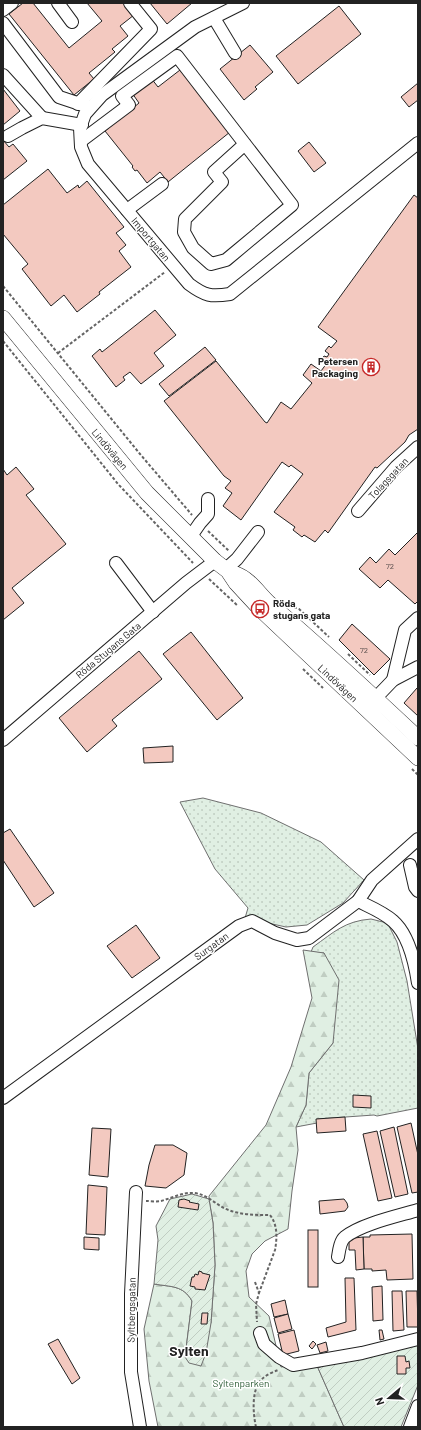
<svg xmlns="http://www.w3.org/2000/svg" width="421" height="1430" viewBox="0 0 421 1430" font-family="Barlow,sans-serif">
<defs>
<pattern id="grass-dots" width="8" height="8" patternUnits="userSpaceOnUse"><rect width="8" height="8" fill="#e0efe3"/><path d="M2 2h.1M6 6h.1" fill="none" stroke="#c0cdc2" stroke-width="1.8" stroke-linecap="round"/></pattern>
<pattern id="forest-firs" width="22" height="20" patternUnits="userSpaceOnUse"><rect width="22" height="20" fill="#e0efe3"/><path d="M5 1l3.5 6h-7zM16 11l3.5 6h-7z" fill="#c0cdc2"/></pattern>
<pattern id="garden-furrows" width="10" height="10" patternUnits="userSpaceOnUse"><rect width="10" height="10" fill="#e0efe3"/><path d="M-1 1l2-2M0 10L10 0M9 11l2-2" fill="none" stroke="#c0cdc2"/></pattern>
</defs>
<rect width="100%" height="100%" fill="#fff"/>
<g fill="url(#grass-dots)" stroke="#6f6f6f">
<polygon points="203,798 261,813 321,842 364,880 343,903 307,925 286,927 245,918 248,908 215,869 180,802"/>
<path d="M371 919 383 922 389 926 397 942 407 981 418 1049V1108L377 1116 374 1115 317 1119V1123L296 1127 306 1105 309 1073 333 1043 324 953 311 952 313 947C334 932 345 921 371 919Z"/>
</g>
<path fill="url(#forest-firs)" stroke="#6f6f6f" d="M303 950 324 953 339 980 333 1043 309 1073 306 1105 296 1127 298 1150 292 1191 288 1229 265 1241 252 1254 246 1271 249 1297 269 1316 281 1367 315 1361 344 1427H158L149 1381 144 1329 154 1284C171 1287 183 1285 192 1301L185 1357 211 1323 215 1265 213 1223 209 1199V1196L266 1125 291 1067 312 998Z"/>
<g fill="url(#garden-furrows)" stroke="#6f6f6f">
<path d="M192 1194 209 1199 213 1223 215 1265 211 1323 206 1353 201 1366 189 1363 185 1357 192 1301C183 1285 171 1287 154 1284L158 1240 156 1226 170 1199Z"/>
<polygon points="418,1344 418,1385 401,1427 344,1427 318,1368 328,1364"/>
</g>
<g fill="#f3c9c0" stroke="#222">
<polygon points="23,3 33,3 69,48 102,21 87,3 125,3 134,15 120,26 128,36 112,49 115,52 89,73 94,79 74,95 9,14"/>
<polygon points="150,3 192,3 167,24"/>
<polygon points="339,6 361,34 298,84 276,56"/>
<polygon points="250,45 273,72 255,87 257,89 244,100 220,69"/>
<polygon points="180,70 230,132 168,182 160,172 147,183 137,170 135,171 132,167 133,166 105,131 139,103 132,93 151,78 158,87"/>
<polygon points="418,83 418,100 409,107 401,97"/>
<polygon points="3,89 20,111 3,125"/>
<polygon points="3,140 9,147 13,144 27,161 3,180"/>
<polygon points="309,142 326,163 314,172 298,151"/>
<polygon points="48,169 67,193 78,185 79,188 87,181 124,227 116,233 126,245 119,251 131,267 99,292 100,294 77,312 64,295 51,306 22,269 28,264 3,234 3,205"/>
<polygon points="414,195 418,198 418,429 409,435 405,442 377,468 375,467 328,533 325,530 315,542 304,535 302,537 293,530 295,527 274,512 303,474 291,465 289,467 282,462 241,520 223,506 232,493 225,488 231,481 224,476 164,401 216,361 265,422 267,423 281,402 291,409 312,383 303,375 311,364 321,371 327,363 322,359 324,356 327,357 329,354 325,351 329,346 331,348 337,341 318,327"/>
<polygon points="155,310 176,335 154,353 164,366 141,384 130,372 123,377 125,380 116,387 92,356 100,349 102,352"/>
<polygon points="205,347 216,360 169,396 159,384"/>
<polygon points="16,467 34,489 26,495 66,544 12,588 24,603 3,620 3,469 7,475"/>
<polygon points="418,532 418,601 415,604 388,580 380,588 359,569 370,557 376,563 389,549 395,555"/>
<polygon points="352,624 390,659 374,675 339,640"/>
<polygon points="191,632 243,698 217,720 163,654"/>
<polygon points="139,651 162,679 112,720 117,726 87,752 59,718"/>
<polygon points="417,688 418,689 418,716 404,703"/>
<polygon points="173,746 173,762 144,763 143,748"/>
<polygon points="10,829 54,893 34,907 3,860 3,833"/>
<polygon points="136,925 160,958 132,978 107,946"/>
<polygon points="353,1095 371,1096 371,1108 353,1107"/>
<polygon points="345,1117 346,1131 317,1133 316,1119"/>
<polygon points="411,1123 418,1155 418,1192 412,1193 397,1127"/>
<polygon points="394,1127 408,1194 395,1197 380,1131"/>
<polygon points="92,1128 111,1129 108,1177 89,1175"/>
<polygon points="377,1131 392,1198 378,1201 363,1134"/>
<polygon points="155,1145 173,1145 187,1153 184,1175 166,1188 145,1186 149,1165"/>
<polygon points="88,1185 107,1187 105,1235 86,1234"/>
<polygon points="184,1199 190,1201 189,1202 199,1204 198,1210 178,1207 179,1200"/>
<polygon points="344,1199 347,1203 348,1207 345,1211 320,1214 319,1201"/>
<rect x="308" y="1230" width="10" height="57"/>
<polygon points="412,1234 413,1279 387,1280 386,1270 372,1271 372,1269 364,1269 363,1237 370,1237 370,1235"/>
<polygon points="84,1237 99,1238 99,1250 84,1249"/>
<polygon points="363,1237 364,1269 356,1270 355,1250 349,1250 349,1240 354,1238"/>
<polygon points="199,1271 202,1272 202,1273 210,1275 205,1290 195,1289 195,1287 190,1286 192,1277 194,1277 195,1274 198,1275"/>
<polygon points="345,1278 354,1278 356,1330 328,1337 326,1328 346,1322"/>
<polygon points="382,1286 383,1320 373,1321 372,1287"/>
<polygon points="392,1291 402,1291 404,1330 393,1331"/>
<polygon points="406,1291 417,1291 418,1327 407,1327"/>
<polygon points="285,1300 288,1314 274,1317 271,1304"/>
<polygon points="202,1313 208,1313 207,1324 201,1324"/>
<polygon points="288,1314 292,1329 278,1333 274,1318"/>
<polygon points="294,1330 299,1351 283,1355 278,1334"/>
<polygon points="379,1330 382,1330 384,1339 380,1340"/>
<polygon points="58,1339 80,1378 72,1384 48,1344"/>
<polygon points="313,1341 316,1344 312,1349 309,1346"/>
<polygon points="326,1342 328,1351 320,1353 317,1345"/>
<polygon points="397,1356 405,1356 406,1362 409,1361 410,1368 406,1368 406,1374 397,1374"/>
</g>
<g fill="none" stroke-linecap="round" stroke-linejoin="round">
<defs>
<g id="minor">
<polyline points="58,3 72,22"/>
<path d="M243 3 195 27 102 95 85 114 80 128 81 147 88 164 189 284C205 296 211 297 230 294L418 143"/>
<polyline points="3,10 12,3"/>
<polyline points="214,18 235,53"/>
<polyline points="3,23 59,97 86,106"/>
<polyline points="3,75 42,118"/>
<polyline points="78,104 151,29 130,3"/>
<polyline points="8,136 22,128 42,118 82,125"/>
<polyline points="81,141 129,105 122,96 177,56 292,205 226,260 211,264 193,248 184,232 185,219 222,182 214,172 245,144"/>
<polyline points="127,210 162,184"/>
<polyline points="358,511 396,467 418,447"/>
<polyline points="191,536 200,523 208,514 208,499"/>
<polyline points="116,563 153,612"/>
<polyline points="226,569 237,559 258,532"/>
<polyline points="393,680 405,630 418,618"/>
<polyline points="369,705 393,680 418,667"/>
<polyline points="3,740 186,583 215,561"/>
<polyline points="410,865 415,887 418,891"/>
<path d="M358 901C370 907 383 912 393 921 409 935 415 963 418 983"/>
<polyline points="3,1098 239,926 252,921 275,933 297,940 309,938 358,901 372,880 418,839"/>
<polyline points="136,1192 131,1294 131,1372 140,1427"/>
<path d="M338 1257C339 1251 340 1241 345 1237 361 1224 398 1216 418 1210"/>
<polyline points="260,1333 264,1344 279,1357 293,1365 362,1353 418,1339"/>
<polyline points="410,1427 418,1406"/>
</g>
<g id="major">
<polyline points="3,318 147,493 215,561 228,571 236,583 260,609 418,758"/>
<path d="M236 574C250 579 259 594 270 604 321 647 369 692 418 738"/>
</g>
</defs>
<use href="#minor" stroke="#222" stroke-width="14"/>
<use href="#major" stroke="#222" stroke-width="16"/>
<g stroke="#646464" stroke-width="2" stroke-dasharray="3 2" stroke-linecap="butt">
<polyline points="3,286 140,454 192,515"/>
<polyline points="3,341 118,484 193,563"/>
<polyline points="58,353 165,272"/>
<polyline points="208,531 229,551"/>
<polyline points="209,579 238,606"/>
<polyline points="294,607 299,609 329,637"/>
<polyline points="348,654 370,675"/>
<polyline points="303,669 323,688"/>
<polyline points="412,769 418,775"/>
<path d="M146 1201C150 1201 156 1202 161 1201 172 1198 183 1192 194 1193 206 1194 214 1203 224 1208 238 1215 255 1215 270 1215 278 1225 277 1239 275 1250L259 1293"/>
<polyline points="255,1282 259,1293 256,1304 257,1322"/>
<path d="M256 1427C253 1414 251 1389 262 1379 266 1375 273 1372 278 1370"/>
</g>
<use href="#minor" stroke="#fff" stroke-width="12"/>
<use href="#major" stroke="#fff" stroke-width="15"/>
</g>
<defs>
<symbol id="building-ring" viewBox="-11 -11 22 22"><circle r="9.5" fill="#fff" stroke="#c62828" stroke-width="1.5"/><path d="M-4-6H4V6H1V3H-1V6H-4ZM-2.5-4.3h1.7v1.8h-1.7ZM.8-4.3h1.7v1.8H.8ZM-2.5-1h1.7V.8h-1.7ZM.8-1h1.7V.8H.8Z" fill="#c62828"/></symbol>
<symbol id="bus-ring" viewBox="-11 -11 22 22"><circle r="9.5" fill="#fff" stroke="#c62828" stroke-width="1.5"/><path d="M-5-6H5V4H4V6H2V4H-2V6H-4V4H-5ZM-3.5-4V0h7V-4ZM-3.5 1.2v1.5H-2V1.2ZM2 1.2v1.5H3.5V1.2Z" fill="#c62828"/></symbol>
</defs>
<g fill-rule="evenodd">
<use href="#building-ring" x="361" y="357" width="20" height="20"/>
<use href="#bus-ring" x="250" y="599" width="20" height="20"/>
</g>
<g text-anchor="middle" stroke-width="3" stroke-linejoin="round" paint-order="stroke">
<g font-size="8" fill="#564c4a">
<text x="390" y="569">72</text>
<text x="364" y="653">72</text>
</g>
<g font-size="10" fill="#222" stroke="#fff">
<text transform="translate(151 239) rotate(50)" y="4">Importgatan</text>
<text transform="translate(110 449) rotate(50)" y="4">Lindövägen</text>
<text transform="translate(388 478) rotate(-47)" y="4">Tolagsgatan</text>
<text transform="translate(108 650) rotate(-40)" y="4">Röda Stugans Gata</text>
<text transform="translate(338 683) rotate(43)" y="4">Lindövägen</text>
<text transform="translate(211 946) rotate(-36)" y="4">Surgatan</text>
<text transform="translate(131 1310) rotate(-89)" y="4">Syltbergsgatan</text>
</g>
<g font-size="10" font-weight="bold" fill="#222" stroke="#fff" text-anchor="end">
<text x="358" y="365">Petersen<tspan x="358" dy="12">Packaging</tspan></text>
<text x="273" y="607" text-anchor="start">Röda<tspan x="273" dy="12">stugans gata</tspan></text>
</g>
<g font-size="10" fill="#2f5e38" stroke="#fff">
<text x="241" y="1387">Syltenparken</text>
</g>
<g font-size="14" font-weight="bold" fill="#222" stroke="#fff">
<text x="189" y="1356">Sylten</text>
</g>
</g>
<rect width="421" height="1430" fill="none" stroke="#222222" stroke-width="8"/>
<g transform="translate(389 1398) rotate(251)" stroke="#ffffff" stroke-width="3" paint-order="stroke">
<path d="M0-3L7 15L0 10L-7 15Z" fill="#222222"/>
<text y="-6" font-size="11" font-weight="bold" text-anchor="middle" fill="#222222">N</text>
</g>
</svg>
